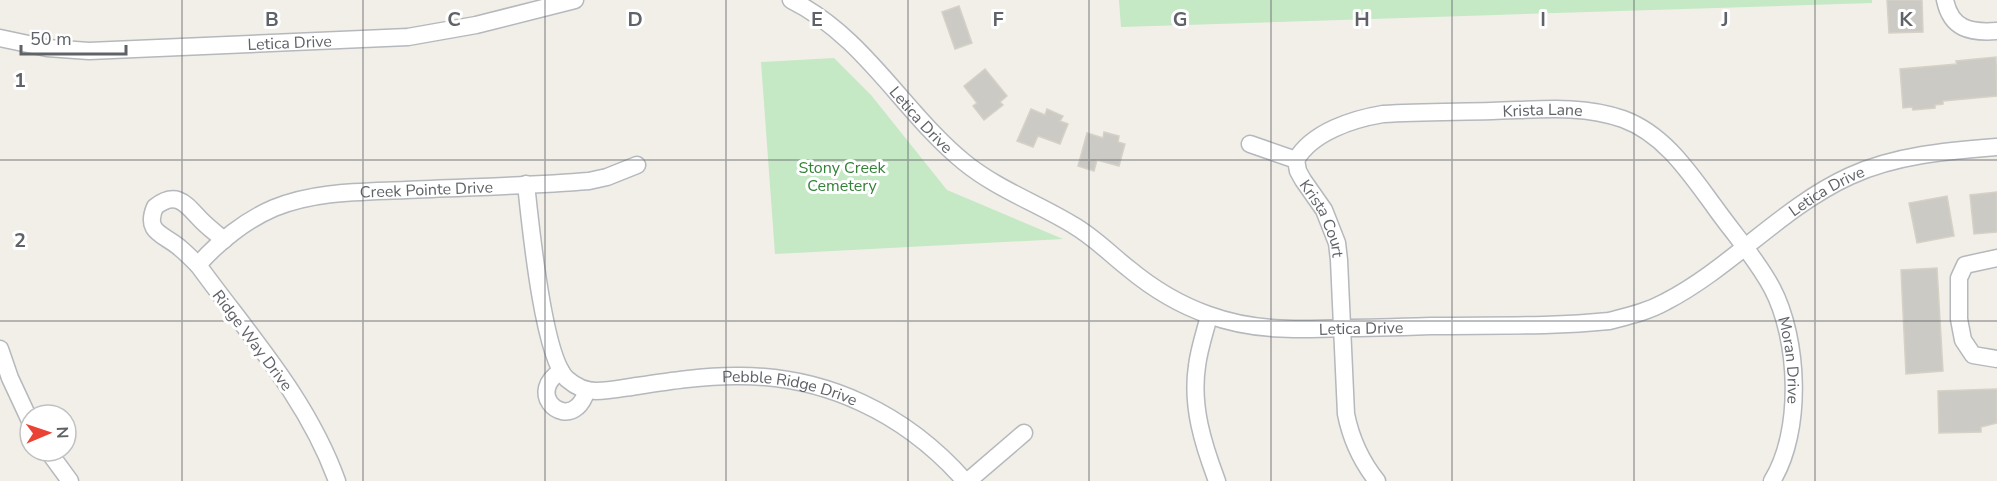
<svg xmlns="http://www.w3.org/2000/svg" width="1997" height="481" viewBox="0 0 1997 481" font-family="'Nunito Sans',sans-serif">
<rect width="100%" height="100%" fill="#f1efe8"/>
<g fill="#c5e8c5">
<polygon points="1119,0 1872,0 1872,3 1121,27"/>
<polygon points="834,58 871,95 947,190 1063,239 775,254 761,62"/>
</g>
<g fill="#cccac5" stroke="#d6d1c6" stroke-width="1.5">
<polygon points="1887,0 1922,0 1923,32 1889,33"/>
<polygon points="959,6 972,43 955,49 942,12"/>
<polygon points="1996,57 1997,96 1943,101 1943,104 1935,105 1935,108 1913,110 1912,107 1903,108 1900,69 1957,64 1956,61"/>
<polygon points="985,69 1007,96 1000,102 1003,105 984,120 973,106 977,103 964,86"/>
<polygon points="1031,109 1045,115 1047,109 1063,116 1060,121 1068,124 1060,144 1038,136 1033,147 1017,141"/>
<polygon points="1104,132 1119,136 1118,142 1125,144 1119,166 1097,160 1094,171 1078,166 1087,133 1103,138"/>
<polygon points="1997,192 1997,232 1974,234 1970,195"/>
<polygon points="1947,196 1954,236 1917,243 1909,203"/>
<polygon points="1937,268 1943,371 1906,374 1901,270"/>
<polygon points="1997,389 1997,423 1981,427 1981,432 1939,433 1938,391"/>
</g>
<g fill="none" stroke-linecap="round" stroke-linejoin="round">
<defs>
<g id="minor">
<path id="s1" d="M791 0C864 36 903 112 964 162 997 189 1037 203 1073 225 1094 237 1110 254 1128 268 1152 288 1180 305 1209 315 1252 331 1297 330 1343 328 1372 328 1402 327 1431 326 1490 325 1550 327 1609 321 1628 316 1647 312 1665 302 1731 268 1782 207 1850 176 1896 155 1947 151 1997 147"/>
<path d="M1945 0C1951 29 1970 33 1997 31"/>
<path id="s2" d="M0 38 47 48 89 51 408 37 476 25 575 0"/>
<path id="s3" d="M1250 144 1296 160 1298 171 1303 180 1324 210 1337 243 1339 260 1346 414C1351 439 1361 461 1377 481"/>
<path id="s4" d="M1296 160C1312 132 1353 119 1383 114 1419 112 1456 112 1492 111 1536 110 1581 104 1623 119 1664 134 1689 172 1714 206 1733 233 1756 258 1772 288 1799 339 1803 431 1772 481"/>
<path id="s5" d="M526 184C530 221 543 357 567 379 575 386 586 391 596 391 609 391 623 388 637 386 670 381 703 376 736 376 826 375 906 414 965 481"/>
<polyline points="1997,258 1965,265 1959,278 1959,319 1963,340 1973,355 1997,359"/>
<path d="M198 265C192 259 186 253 180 248 164 234 144 233 155 207 178 189 187 206 202 221 209 228 217 234 224 240"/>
<path d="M1209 316C1205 332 1199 349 1197 366 1191 406 1203 444 1217 481"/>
<polyline points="0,349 10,378 30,421"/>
<path d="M561 371C528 392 559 423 577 407 582 403 585 396 587 390"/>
<polyline points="48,451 70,481"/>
<path id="s6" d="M337 481C307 398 249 335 198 265 218 242 246 220 274 208 316 191 361 192 406 190 467 187 528 186 589 181L607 177 637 165"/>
<polyline points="968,481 1024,433"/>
</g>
</defs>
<use href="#minor" stroke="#b5b8bc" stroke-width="19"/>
<use href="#minor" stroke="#fff" stroke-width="16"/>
</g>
<path fill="none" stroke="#5f6368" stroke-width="1.5" stroke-opacity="0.55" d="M182 0V481M363 0V481M545 0V481M726 0V481M908 0V481M1089 0V481M1271 0V481M1452 0V481M1634 0V481M1815 0V481M0 160H1997M0 321H1997"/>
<g text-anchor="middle" stroke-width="6" stroke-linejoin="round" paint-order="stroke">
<g font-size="16" fill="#5f6368" stroke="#fff">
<text dy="6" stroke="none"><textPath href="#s2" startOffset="291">Letica Drive</textPath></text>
<text dy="6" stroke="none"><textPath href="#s4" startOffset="261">Krista Lane</textPath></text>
<text dy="6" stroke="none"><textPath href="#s1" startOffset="178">Letica Drive</textPath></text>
<text dy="6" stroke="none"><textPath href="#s6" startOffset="508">Creek Pointe Drive</textPath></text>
<text dy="6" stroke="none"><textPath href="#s1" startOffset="1186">Letica Drive</textPath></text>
<text dy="6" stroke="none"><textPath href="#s3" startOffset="114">Krista Court</textPath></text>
<text dy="6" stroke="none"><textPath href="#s1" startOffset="682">Letica Drive</textPath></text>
<text transform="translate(253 340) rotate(53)" y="6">Ridge Way Drive</text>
<text dy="6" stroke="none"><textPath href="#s4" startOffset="646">Moran Drive</textPath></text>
<text dy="6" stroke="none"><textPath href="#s5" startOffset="429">Pebble Ridge Drive</textPath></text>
</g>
<g font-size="16" fill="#348238" stroke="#fff">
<text x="842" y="173">Stony Creek<tspan x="842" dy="18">Cemetery</tspan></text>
</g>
</g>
<g font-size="20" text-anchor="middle" font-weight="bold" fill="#5f6368" stroke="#fff" stroke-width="6" stroke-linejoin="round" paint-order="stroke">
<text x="272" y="26">B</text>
<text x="454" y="26">C</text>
<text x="635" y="26">D</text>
<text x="817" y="26">E</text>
<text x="998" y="26">F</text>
<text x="1180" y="26">G</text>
<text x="1362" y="26">H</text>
<text x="1543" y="26">I</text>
<text x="1725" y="26">J</text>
<text x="1906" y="26">K</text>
<text x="20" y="87">1</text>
<text x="20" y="247">2</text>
</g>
<g transform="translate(48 433) rotate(88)"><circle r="28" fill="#ffffff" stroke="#bfc1c3" stroke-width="1.5"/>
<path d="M0-4.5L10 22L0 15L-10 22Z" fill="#ea4335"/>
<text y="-9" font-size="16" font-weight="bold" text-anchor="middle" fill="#5f6368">N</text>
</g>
<path d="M21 45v9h105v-9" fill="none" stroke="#5f6368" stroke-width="3"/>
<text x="30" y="45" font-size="18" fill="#5f6368" stroke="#ffffff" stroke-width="4.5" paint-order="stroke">50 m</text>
</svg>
